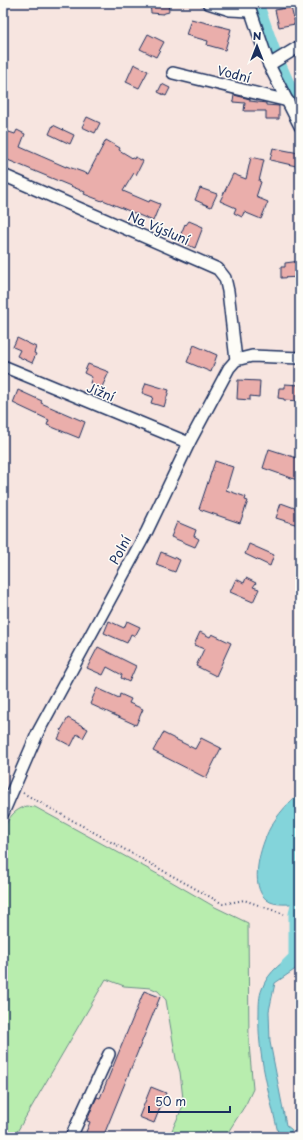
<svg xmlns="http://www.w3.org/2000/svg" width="303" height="1140" viewBox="0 0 303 1140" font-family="'Playpen Sans',sans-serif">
<rect width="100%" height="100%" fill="#f7e5e0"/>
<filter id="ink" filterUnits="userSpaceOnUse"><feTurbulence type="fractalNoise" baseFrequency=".025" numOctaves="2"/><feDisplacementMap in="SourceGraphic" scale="8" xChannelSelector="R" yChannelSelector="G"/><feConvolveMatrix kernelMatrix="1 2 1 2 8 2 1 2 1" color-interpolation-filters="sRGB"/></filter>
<g filter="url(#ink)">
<path fill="#b8edae" stroke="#6a8e86" d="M27 806 35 807 172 882 215 907 248 923 249 1044 253 1089 246 1104 225 1137H169L183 1106V1099L180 1072 176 1059 166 1000 158 991 151 988 124 986 106 979 14 1137H3V830C9 818 13 810 27 806Z"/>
<g fill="#83d4da" stroke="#5992a8">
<path d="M300 793V903C291 904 274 906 267 900 248 886 261 845 270 828 278 814 288 803 300 793Z"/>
<path d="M300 950V966L275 983 269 1011 270 1042 286 1125 292 1130 289 1134 290 1137H279C270 1096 257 1055 259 1013 259 1005 259 996 262 989 268 971 285 960 300 950Z"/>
</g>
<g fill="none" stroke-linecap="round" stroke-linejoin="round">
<g stroke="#83d4da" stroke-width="11">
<polyline points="258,3 276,54 300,108"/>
<polyline points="286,965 294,957 294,914 300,884"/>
</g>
</g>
<g fill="#eaaeab" stroke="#1b2f5e">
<polygon points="150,3 168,3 169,12 165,13 163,14 151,13"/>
<polygon points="291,7 295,24 279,27 275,10"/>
<polygon points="191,19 231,29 225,50 207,45 208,41 186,35"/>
<polygon points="148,34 164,42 156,57 140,49"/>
<polygon points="134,64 148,71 139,88 126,82"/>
<polygon points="162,84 170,88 166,96 158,92"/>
<polygon points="234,95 250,99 250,101 266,103 266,105 279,106 279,119 266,119 266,111 244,111 245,103 233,102"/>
<polygon points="87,117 100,123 95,133 82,127"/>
<polygon points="53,125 74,135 70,144 49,134"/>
<polygon points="3,130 15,134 17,130 25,134 20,147 66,167 66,166 88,174 106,140 120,148 119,150 134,159 135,157 143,161 136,175 134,173 123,191 149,202 150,200 160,204 153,221 103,200 102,201 84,194 85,192 3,158"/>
<polygon points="273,148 299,153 296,166 270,160"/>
<polygon points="251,157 264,160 259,181 261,182 256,197 268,202 261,219 244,212 242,217 234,213 236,208 220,201 233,174 246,179"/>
<polygon points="200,188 217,194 211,207 195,200"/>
<polygon points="189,221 203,227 195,248 178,241 185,224 186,225"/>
<polygon points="300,261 300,277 281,278 281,267 285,267 285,263"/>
<polygon points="17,338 36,347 34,353 36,354 32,363 17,356 20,350 13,347"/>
<polygon points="194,345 217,355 211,372 187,362"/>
<polygon points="88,364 109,372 101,389 90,383 92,377 84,373"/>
<polygon points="238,380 260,381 259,397 250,396 250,400 237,399"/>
<polygon points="146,383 169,390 164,407 151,403 153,397 142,393"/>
<polygon points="285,384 300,385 300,401 284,400 284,399 278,398 279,388 285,388"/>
<polygon points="18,390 42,401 41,403 85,422 79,438 47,425 49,420 13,403"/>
<polygon points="269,449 300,459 300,481 263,468"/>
<polygon points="215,461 233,467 226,490 246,497 245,500 248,501 240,523 199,509"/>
<polygon points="281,503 300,510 300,518 298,525 276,518"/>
<polygon points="177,522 196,530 194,536 199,539 195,547 171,537"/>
<polygon points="249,544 274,555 270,566 245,554"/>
<polygon points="161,552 180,560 175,572 156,565"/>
<polygon points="246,578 256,583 253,587 259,589 253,602 230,592 236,579 244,583"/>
<polygon points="109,621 124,628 127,621 140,627 135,636 131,634 127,643 104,633"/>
<polygon points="200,632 210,637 212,634 231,643 216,676 196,666 204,649 194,645"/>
<polygon points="98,647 136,666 129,682 121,678 122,675 107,667 103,675 87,668"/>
<polygon points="97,688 119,698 120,694 131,699 129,703 143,709 136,725 90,704"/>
<polygon points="68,718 88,729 83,738 77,734 71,746 58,739 62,731 61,730"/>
<polygon points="163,733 195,749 201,738 221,748 206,778 153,751"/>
<polygon points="144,991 160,997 103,1137 84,1137 90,1122 87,1121 92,1108 97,1097 100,1098"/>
<polygon points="151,1087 166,1093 154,1123 139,1117"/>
</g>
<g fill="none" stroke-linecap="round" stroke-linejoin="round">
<defs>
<g id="minor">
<polyline points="208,3 230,10 250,11"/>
<polyline points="248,3 269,65 300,126"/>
<polyline points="269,65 300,46"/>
<polyline points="173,73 288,101"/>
<polyline points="3,175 218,269 225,278 228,291 236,360"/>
<polyline points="3,366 189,443"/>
<polyline points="3,813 38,732 147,531 189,443 229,368 236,360 252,356 300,358"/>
<polyline points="71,1137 109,1054"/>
</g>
</defs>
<use href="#minor" stroke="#1b2f5e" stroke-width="14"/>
<polyline stroke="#1b2f5e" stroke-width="2" stroke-dasharray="1 3" stroke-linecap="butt" points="23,793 223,904 244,900 284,914"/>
<use href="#minor" stroke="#fdfcf7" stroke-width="11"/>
</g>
</g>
<g text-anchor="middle" stroke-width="3" stroke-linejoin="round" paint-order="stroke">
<g font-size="13" fill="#1b2f5e" stroke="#fdfcf7">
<text transform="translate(234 74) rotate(14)" y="5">Vodní</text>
<text transform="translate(159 228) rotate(23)" y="5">Na Výsluní</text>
<text transform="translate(101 392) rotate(22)" y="5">Jižní</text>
<text transform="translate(120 550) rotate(-62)" y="5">Polní</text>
</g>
</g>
<rect width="303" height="1140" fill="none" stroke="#fdfcf7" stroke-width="16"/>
<rect x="8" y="8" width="287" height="1124" fill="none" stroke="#1b2f5e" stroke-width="1.5" filter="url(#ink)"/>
<g transform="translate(257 46)" stroke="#fdfcf7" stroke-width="3" paint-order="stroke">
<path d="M0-3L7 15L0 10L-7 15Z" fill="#1b2f5e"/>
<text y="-6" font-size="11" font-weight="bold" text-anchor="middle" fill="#1b2f5e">N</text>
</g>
<path d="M149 1106v6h81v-6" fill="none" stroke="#1b2f5e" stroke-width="2"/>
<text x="155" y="1106" font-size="12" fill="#1b2f5e" stroke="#fdfcf7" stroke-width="3" paint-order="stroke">50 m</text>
</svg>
